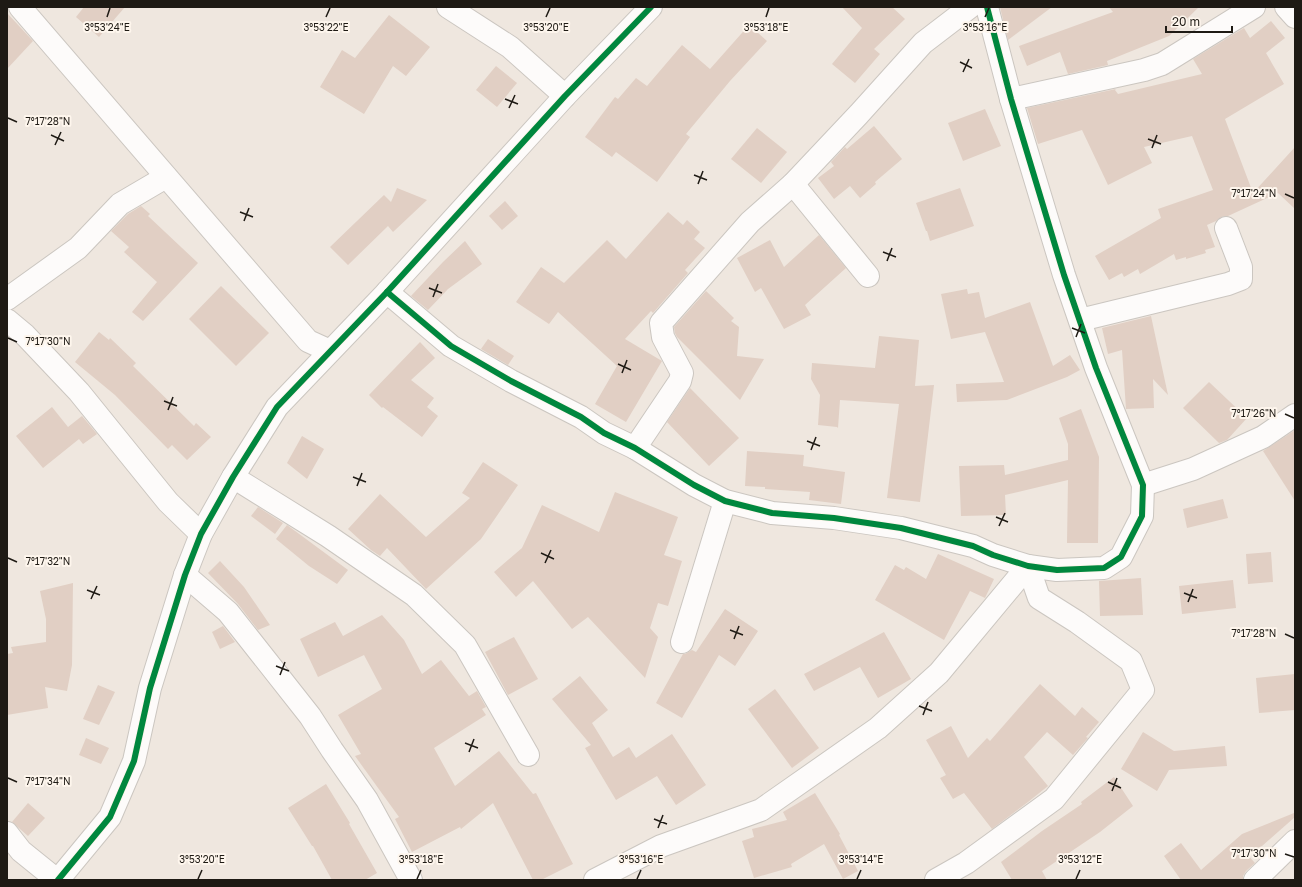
<svg xmlns="http://www.w3.org/2000/svg" width="1302" height="887" viewBox="0 0 1302 887" font-family="'Golos Text',sans-serif">
<rect width="100%" height="100%" fill="#efe7df"/>
<g fill="#e1cfc4">
<polygon points="84,7 125,7 99,37 76,17"/>
<polygon points="842,7 892,7 905,19 874,49 880,54 855,83 832,64 862,28"/>
<polygon points="1000,7 1052,7 1008,40"/>
<polygon points="1109,7 1199,7 1169,36 1107,61 1108,65 1068,74 1060,52 1027,66 1019,46 1113,12"/>
<polygon points="7,13 33,41 7,69"/>
<polygon points="389,15 430,47 406,76 393,66 364,114 320,87 342,50 355,58"/>
<polygon points="1271,21 1285,38 1266,53 1284,84 1225,119 1253,193 1295,147 1295,209 1278,193 1228,216 1221,217 1216,221 1207,225 1215,247 1205,250 1206,253 1186,259 1186,257 1176,260 1174,254 1140,274 1138,269 1124,277 1122,273 1109,280 1095,256 1161,218 1158,209 1213,190 1192,136 1144,147 1152,163 1108,185 1082,130 1038,144 1027,108 1116,89 1115,90 1118,94 1202,74 1193,59 1244,28 1250,38"/>
<polygon points="749,25 767,41 730,81 686,134 690,137 657,182 616,152 612,157 585,137 615,97 618,99 636,78 647,86 682,45 710,69"/>
<polygon points="496,66 517,83 497,107 476,90"/>
<polygon points="985,109 1001,146 963,161 948,123"/>
<polygon points="874,126 902,159 875,182 876,184 860,198 850,186 834,199 818,178 834,166 831,162 845,147 847,149"/>
<polygon points="757,128 787,152 761,183 731,159"/>
<polygon points="397,188 427,200 393,232 388,226 348,265 330,247 384,195 391,202"/>
<polygon points="960,188 974,226 930,241 927,231 926,231 916,203"/>
<polygon points="505,201 518,216 502,230 489,216"/>
<polygon points="141,206 150,214 148,216 198,263 143,321 132,312 157,282 124,252 129,247 111,231 128,214"/>
<polygon points="668,212 683,225 687,220 700,232 694,239 705,248 685,270 688,273 653,313 651,311 625,339 662,361 626,422 595,404 617,366 558,312 549,324 516,302 541,267 564,283 607,240 626,259"/>
<polygon points="819,235 846,268 805,305 811,315 784,329 761,288 755,292 737,258 770,240 784,267"/>
<polygon points="465,241 482,264 448,289 428,310 411,296 443,262"/>
<polygon points="221,286 269,333 236,366 189,319"/>
<polygon points="967,289 968,294 979,292 985,318 1030,302 1053,366 1070,355 1080,370 1067,377 1007,400 957,402 956,384 1004,382 985,332 951,339 941,294"/>
<polygon points="706,291 734,318 731,321 739,327 737,356 764,359 740,400 677,337 675,333 674,327"/>
<polygon points="1151,316 1168,395 1153,379 1154,408 1126,409 1122,350 1108,354 1102,328"/>
<polygon points="99,332 109,340 110,338 136,363 133,366 194,426 196,423 211,437 187,460 172,445 168,449 115,395 75,362"/>
<polygon points="879,336 919,340 915,386 934,385 920,502 887,498 899,404 840,400 838,428 837,427 818,425 820,395 811,379 812,363 875,368"/>
<polygon points="488,339 514,356 508,365 481,349"/>
<polygon points="420,342 435,358 411,380 434,398 427,407 438,416 422,437 383,407 382,408 369,395"/>
<polygon points="1209,382 1247,418 1227,440 1219,443 1183,408"/>
<polygon points="690,388 739,438 709,466 667,422"/>
<polygon points="52,407 68,427 82,416 97,434 83,444 79,439 43,468 16,436"/>
<polygon points="1081,409 1099,457 1098,543 1067,543 1068,480 1005,495 1006,515 961,516 959,466 1004,465 1005,475 1068,460 1068,444 1059,418"/>
<polygon points="1295,430 1295,501 1263,451"/>
<polygon points="302,436 324,449 307,479 287,463"/>
<polygon points="747,451 804,455 803,466 845,472 841,504 809,500 810,492 765,489 765,487 745,486"/>
<polygon points="483,462 518,485 481,539 426,589 387,548 380,556 371,550 348,529 380,494 426,537 470,498 462,493"/>
<polygon points="615,492 678,517 664,555 682,561 668,606 658,603 650,628 658,637 645,678 588,617 572,629 533,581 516,597 494,572 522,548 542,505 599,532"/>
<polygon points="1223,499 1228,518 1187,528 1183,509"/>
<polygon points="258,507 283,523 275,534 251,516"/>
<polygon points="287,525 348,570 337,584 309,566 276,539"/>
<polygon points="1271,552 1273,582 1248,584 1246,554"/>
<polygon points="938,554 994,579 985,598 970,591 944,640 875,600 895,565 904,570 906,567 926,579"/>
<polygon points="220,561 244,587 270,625 258,630 238,604 208,573"/>
<polygon points="1141,578 1143,615 1100,616 1099,581"/>
<polygon points="1233,580 1236,608 1182,614 1179,586"/>
<polygon points="73,583 72,665 67,691 45,687 48,708 7,715 7,654 13,653 11,647 46,642 46,619 40,591"/>
<polygon points="725,609 758,631 735,666 719,655 682,718 656,703 683,654 685,654 692,650 696,652"/>
<polygon points="382,615 404,640 422,674 441,660 469,696 477,691 486,707 482,709 486,715 434,748 455,786 499,751 533,794 536,793 573,864 541,880 533,880 493,803 461,829 460,827 412,852 395,819 399,817 355,756 361,754 338,715 382,689 364,655 318,677 300,639 335,622 343,636"/>
<polygon points="223,626 235,642 220,649 212,632"/>
<polygon points="884,632 911,679 878,698 860,667 814,691 804,674"/>
<polygon points="514,637 538,679 508,695 485,652"/>
<polygon points="1295,674 1295,710 1259,713 1256,678"/>
<polygon points="580,676 608,710 592,723 613,757 629,747 636,758 672,734 706,785 676,805 657,776 616,800 585,748 591,745 552,699"/>
<polygon points="1040,684 1075,716 1082,707 1099,722 1086,737 1088,738 1073,755 1047,732 1024,757 1048,786 1028,802 992,829 964,793 953,799 940,778 946,775 926,740 951,726 968,758 987,738 990,741"/>
<polygon points="98,685 115,692 99,725 83,719"/>
<polygon points="775,689 819,748 792,768 748,709"/>
<polygon points="1143,732 1174,751 1225,746 1227,766 1169,770 1157,791 1121,769"/>
<polygon points="86,738 109,748 101,764 79,755"/>
<polygon points="1114,777 1133,806 1100,832 1042,871 1047,880 1012,880 1001,862 1042,831 1082,804 1081,802"/>
<polygon points="326,784 350,823 349,824 377,873 365,880 332,880 313,846 312,846 288,808"/>
<polygon points="815,793 840,834 839,835 858,871 843,879 824,844 791,864 792,867 754,878 742,841 754,837 752,829 787,820 783,812"/>
<polygon points="28,803 45,818 28,836 12,822"/>
<polygon points="1294,813 1295,817 1262,846 1246,853 1255,863 1246,871 1243,876 1243,880 1181,880 1164,856 1181,843 1201,870 1242,834"/>
</g>
<g fill="none" stroke-linecap="round" stroke-linejoin="round">
<defs>
<g id="minor">
<polyline points="20,7 308,341 330,351"/>
<polyline points="448,7 510,47 565,96"/>
<polyline points="1286,7 1295,17"/>
<polyline points="1011,99 1144,70 1162,64 1254,7"/>
<polyline points="793,184 868,276"/>
<polyline points="387,292 451,346 511,381 581,417 604,433 635,448 694,485 725,501 772,513 834,518 901,528 973,546 993,555 1028,566 1057,570 1104,568 1121,557 1142,516 1143,485 1096,368 1064,275 1011,99 987,7"/>
<polyline points="7,299 78,248 120,204 166,177"/>
<polyline points="7,320 25,335 79,392 168,502 201,534"/>
<polyline points="1080,320 1228,284 1241,279 1241,267 1226,228"/>
<polyline points="635,448 680,381 682,373 663,337 661,323 750,222 793,184 859,114 923,43 970,7"/>
<polyline points="233,477 328,536 414,595 465,645 528,755"/>
<polyline points="1143,485 1193,469 1263,437 1295,415"/>
<polyline points="185,575 228,612 310,716 332,750 367,800 411,880"/>
<polyline points="682,642 725,501"/>
<polyline points="7,833 21,851 57,880"/>
<polyline points="595,880 661,846 761,810 878,728 939,673 1028,566"/>
<polyline points="936,880 966,863 1054,799 1143,690 1131,661 1077,622 1039,598 1028,566"/>
<polyline points="1255,880 1295,841"/>
</g>
<polyline id="tertiary" points="58,880 110,817 134,761 150,688 185,575 201,534 233,477 277,407 387,292 565,96 651,7"/>
</defs>
<use href="#minor" stroke="#cbc6c0" stroke-width="24"/>
<use href="#tertiary" stroke="#cbc6c0" stroke-width="24"/>
<use href="#minor" stroke="#fdfbfa" stroke-width="22"/>
<use href="#tertiary" stroke="#fdfbfa" stroke-width="22"/>
<defs>
<g id="cycleway">
<polyline points="387,292 451,346 511,381 581,417 604,433 635,448 694,485 725,501 772,513 834,518 901,528 973,546 993,555 1028,566 1057,570 1104,568 1121,557 1142,516 1143,485 1096,368 1064,275 1011,99 987,7"/>
<polyline points="58,880 110,817 134,761 150,688 185,575 201,534 233,477 277,407 387,292 565,96 651,7"/>
</g>
</defs>
<use href="#cycleway" stroke="#fef6ed" stroke-width="8"/>
<use href="#cycleway" stroke="#00873e" stroke-width="6"/>
</g>
<path fill="none" stroke="#1e1a14" stroke-width="1.5" d="M107 17 110 8M326 17 330 8M546 17 550 8M766 17 769 8M985 17 989 8M960 62 972 68M963 72 969 59M505 99 518 104M509 108 515 95M8 118 17 122M51 135 64 141M1148 139 1161 144M55 145 61 132M1152 148 1157 135M694 175 707 180M698 184 703 171M1285 194 1294 198M240 212 253 217M244 221 249 208M883 252 896 257M887 261 892 248M429 288 442 293M433 297 438 284M1072 328 1085 333M1076 337 1081 324M8 338 17 342M618 364 631 370M622 373 627 360M164 401 177 406M168 410 173 397M1285 414 1294 418M807 441 820 446M811 450 816 437M353 477 366 482M357 486 362 473M996 517 1008 522M999 526 1005 513M541 553 554 559M8 558 17 562M545 563 551 550M87 590 100 595M1184 593 1197 598M91 599 97 586M1188 602 1193 589M730 630 743 635M1285 634 1294 638M734 639 739 626M276 666 289 671M280 675 285 662M919 706 932 711M923 715 928 702M465 743 478 748M469 752 474 739M8 778 17 782M1108 782 1121 788M1112 791 1117 778M654 819 667 824M658 828 663 815M1285 854 1294 857M198 879 202 870M417 879 421 870M637 879 641 870M857 879 861 870M1076 879 1080 870"/>
<g font-size="10" text-anchor="middle" fill="#1e1a14" stroke="#fef6ed" stroke-width="4" stroke-linejoin="round" paint-order="stroke">
<text x="985" y="31">3°53'16"E</text>
<text x="107" y="31">3°53'24"E</text>
<text x="326" y="31">3°53'22"E</text>
<text x="546" y="31">3°53'20"E</text>
<text x="766" y="31">3°53'18"E</text>
<text x="48" y="125">7°17'28"N</text>
<text x="1254" y="197">7°17'24"N</text>
<text x="48" y="345">7°17'30"N</text>
<text x="1254" y="417">7°17'26"N</text>
<text x="48" y="565">7°17'32"N</text>
<text x="1254" y="637">7°17'28"N</text>
<text x="48" y="785">7°17'34"N</text>
<text x="1254" y="857">7°17'30"N</text>
<text x="202" y="863">3°53'20"E</text>
<text x="421" y="863">3°53'18"E</text>
<text x="641" y="863">3°53'16"E</text>
<text x="861" y="863">3°53'14"E</text>
<text x="1080" y="863">3°53'12"E</text>
</g>
<rect width="1302" height="887" fill="none" stroke="#1e1a14" stroke-width="16"/>
<path d="M1166 26v6h66v-6" fill="none" stroke="#1e1a14" stroke-width="2"/>
<text x="1172" y="26" font-size="12" fill="#1e1a14" stroke="#fef6ed" stroke-width="3" paint-order="stroke">20 m</text>
</svg>
